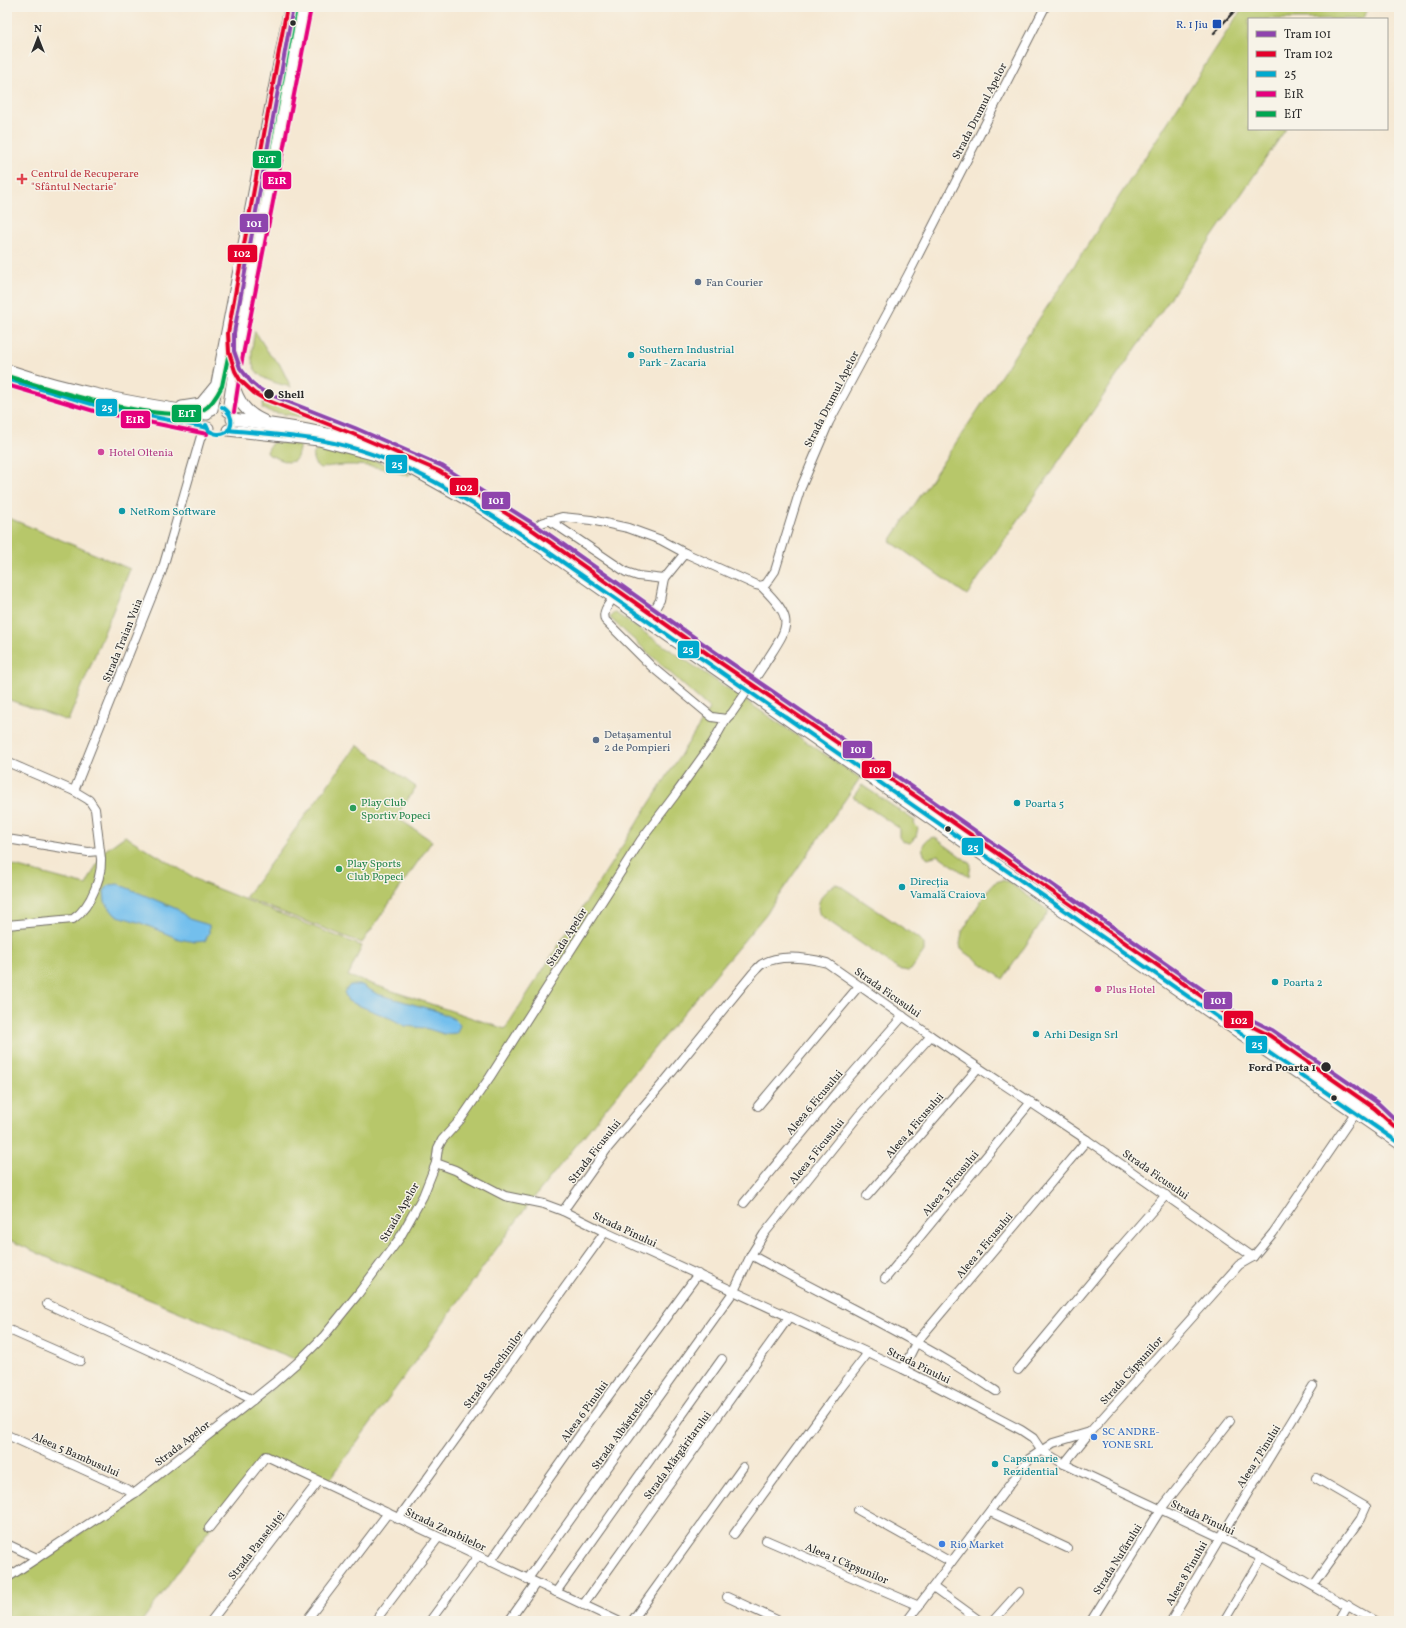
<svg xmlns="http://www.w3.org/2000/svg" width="1406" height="1628" viewBox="0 0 1406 1628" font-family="Vollkorn,serif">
<rect width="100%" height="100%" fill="#f7f3e8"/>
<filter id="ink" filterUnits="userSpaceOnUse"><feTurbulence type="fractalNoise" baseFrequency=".025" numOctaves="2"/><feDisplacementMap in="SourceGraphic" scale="8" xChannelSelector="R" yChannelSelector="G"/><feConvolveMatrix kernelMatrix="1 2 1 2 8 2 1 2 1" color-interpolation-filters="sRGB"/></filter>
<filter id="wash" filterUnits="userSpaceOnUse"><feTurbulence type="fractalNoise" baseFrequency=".012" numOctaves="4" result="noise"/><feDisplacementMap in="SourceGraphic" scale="16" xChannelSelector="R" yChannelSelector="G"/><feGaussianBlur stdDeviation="0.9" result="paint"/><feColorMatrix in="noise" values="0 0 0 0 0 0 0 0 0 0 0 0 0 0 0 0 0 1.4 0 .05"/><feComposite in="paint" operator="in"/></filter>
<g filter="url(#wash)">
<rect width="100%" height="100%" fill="#f5e8d3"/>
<g fill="#b7c76a" stroke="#71794a">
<polygon points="1243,7 1370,7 1362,19 1249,19 1249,129 1286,129 967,595 890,541 1051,301"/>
<path d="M255 331 270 355 279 363 291 387C252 378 247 369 255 331Z"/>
<polygon points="265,397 306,413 304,417 271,412 262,408"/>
<polygon points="274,442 300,445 297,457 294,461 287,462 269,455 267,452 271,444"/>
<path d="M318 448 376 461 410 474 408 476C380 465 349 462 320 468 314 464 313 461 313 455Z"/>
<polygon points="9,518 130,569 68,721 7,699 7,523"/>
<polygon points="614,612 860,778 766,914 657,1045 528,1205 328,1482 262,1458 142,1621 7,1621 7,1583 159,1480 262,1398 302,1362 60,1263 7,1239 7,864 86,885 104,851 125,836 203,883 362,946 348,976 505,1029 710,709 610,618"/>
<polygon points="357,745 416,787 396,817 432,841 362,943 245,898"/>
<polygon points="862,785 915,821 914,824 918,828 916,837 910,843 902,841 899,837 899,828 853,797"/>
<path d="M934 837 971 864 969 877 938 855 928 858C918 851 923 839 934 837Z"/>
<polygon points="1002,880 1008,882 1049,911 1003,979 961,949 960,944 962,932 987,891 994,883"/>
<path d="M835 884 839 885 918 938 924 944V951L911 970 908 971 898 969 820 915C814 903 824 891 835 884Z"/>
</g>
<g fill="#73bfed" stroke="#4f758c">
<polygon points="118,884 177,909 189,919 209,925 209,933 205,941 195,942 179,939 141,923 115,915 105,902 104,891 109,885"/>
<polygon points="350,985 362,985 377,994 437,1011 454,1019 460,1025 457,1033 444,1034 425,1028 405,1026 392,1019 348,1001 344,992"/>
</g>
</g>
<g filter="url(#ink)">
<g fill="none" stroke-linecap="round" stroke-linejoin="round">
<defs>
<g id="minor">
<polyline points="549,520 626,572 638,576 664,579"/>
<polyline points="532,531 541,523 562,517 591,520 628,528 661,540 685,553 756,585 761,586 766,584 775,571 800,490 829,422 908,275 1045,7"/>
<path d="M761 586C797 622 789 625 764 665"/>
<path d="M614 597C609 604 602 611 605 620L652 667 712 717 726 719"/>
<polyline points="652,614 660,600 664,579 685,553"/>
<polyline points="7,762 74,791 162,571 201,436 209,430"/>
<polyline points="7,839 88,852 100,851 95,809 89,800 74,791"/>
<path d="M7 925 73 919C91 907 105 873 100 851"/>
<polyline points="758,1106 859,986"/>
<polyline points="436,1163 455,1170 505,1196 544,1204 563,1211 605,1232 903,1369 1021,1430 1033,1438 1041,1450 1064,1464 1262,1557 1374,1621"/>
<polyline points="867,1196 978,1068"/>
<polyline points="744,1203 839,1089 903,1016"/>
<path d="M563 1211 607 1149 664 1082 753 973C756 970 759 966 762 964 780 954 808 958 827 963L931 1036 1087 1140 1253 1257"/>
<path d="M751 1255C833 1300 918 1339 996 1391"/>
<polyline points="885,1279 1031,1102"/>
<polyline points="47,1304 220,1383 253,1400"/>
<polyline points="7,1329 80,1361"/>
<polyline points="903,1369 916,1343 1087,1140"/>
<polyline points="1018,1370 1117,1251 1166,1195"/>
<polyline points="7,1435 135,1493"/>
<polyline points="1064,1464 1090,1432 1239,1265 1253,1257 1273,1233 1355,1113"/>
<polyline points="858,1510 951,1562"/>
<polyline points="990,1512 1067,1548"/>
<polyline points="398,1519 605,1232"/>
<polyline points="209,1528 266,1456 618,1621"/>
<polyline points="734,1534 840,1389 868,1353"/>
<polyline points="766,1540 919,1606"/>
<polyline points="7,1544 37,1558"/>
<polyline points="490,1562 582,1432 698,1274"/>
<polyline points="7,1578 135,1493 274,1383 299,1361 324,1336 358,1294 399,1239 423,1196 436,1163 438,1148 442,1140 461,1119 490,1077 641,840 675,795 713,742 726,719 732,713 741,700"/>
<polyline points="527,1580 734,1291 751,1255 764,1234 859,1115 931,1036"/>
<polyline points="1313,1585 1361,1518 1366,1507 1316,1478"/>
<polyline points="933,1587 980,1621"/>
<polyline points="556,1592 722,1359"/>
<polyline points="727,1597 779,1621"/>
<polyline points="583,1605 789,1317"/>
<polyline points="211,1621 318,1482"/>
<polyline points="306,1621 388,1513"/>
<polyline points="375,1621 438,1538"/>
<polyline points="430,1621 478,1556"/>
<polyline points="509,1621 536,1583"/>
<polyline points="632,1621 743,1467"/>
<polyline points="907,1621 1029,1459 1053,1443 1090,1432"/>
<polyline points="993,1621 1019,1592"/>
<polyline points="1091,1621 1161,1509 1230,1421"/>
<polyline points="1171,1621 1221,1537 1313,1386"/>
<polyline points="1224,1621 1262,1557"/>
<polyline points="1339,1621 1348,1605"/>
</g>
<g id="major">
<path d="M7 370C72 392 139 404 207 414"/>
<polyline points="7,379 95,405 208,428"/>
<path d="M233 383C238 402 246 413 264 421"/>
<polyline points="182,407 201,404 215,387"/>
<polyline points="212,409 290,7"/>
<polyline points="228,411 236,359 305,7"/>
<path d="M232 419C282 425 333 432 381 449 443 470 499 508 552 545"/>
<polyline points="228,430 319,440 376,455 416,471 473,503 541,547 850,763 1399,1143"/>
<polyline points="699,647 994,853"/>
<polyline points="1135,950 1399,1133"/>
</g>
</defs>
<use href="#minor" stroke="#726d66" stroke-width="10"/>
<use href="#major" stroke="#726d66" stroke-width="13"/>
<use href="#minor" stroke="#fff" stroke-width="8"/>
<use href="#major" stroke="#fff" stroke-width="11"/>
<polyline stroke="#2b2b2b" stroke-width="2.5" points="1214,33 1238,7"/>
<defs>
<polyline id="minor-bridge" points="741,700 764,665"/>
</defs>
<use href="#minor-bridge" stroke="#726d66" stroke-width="10" stroke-linecap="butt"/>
<use href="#minor-bridge" stroke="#fff" stroke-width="8"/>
<defs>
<g id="bus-1">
<polyline points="7,379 95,405 208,428"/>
<path d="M206 425 209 431C212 432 215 434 218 434 234 435 236 414 222 407"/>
<path d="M228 430C258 433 289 435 319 440 403 455 471 502 541 547L1399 1143"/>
</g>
<g id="bus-2">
<polyline points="7,385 94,411 207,434"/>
<polyline points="234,412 242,360 311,8"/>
</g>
<path id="bus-3" d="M7 376C48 389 165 426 203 410 211 406 218 394 222 386L246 271 296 8"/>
</defs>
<use href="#bus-1" stroke="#f7f3e8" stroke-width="7"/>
<use href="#bus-2" stroke="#f7f3e8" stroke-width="7"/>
<use href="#bus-3" stroke="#f7f3e8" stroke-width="7"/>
<use href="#bus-1" stroke="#00a9ce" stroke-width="4"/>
<use href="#bus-2" stroke="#e5007d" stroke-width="4"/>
<use href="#bus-3" stroke="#00a651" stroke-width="4"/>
<defs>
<polyline id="tram-1" points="293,7 234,333 234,351 240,368 251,382 258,388 266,393 355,428 442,466 537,526 715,652 927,797 1230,1009 1272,1030 1378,1103 1399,1123"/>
<polyline id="tram-2" points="287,7 228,333 229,352 235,371 240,380 254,393 264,399 353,434 439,471 534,531 712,657 924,802 1227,1014 1269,1035 1374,1108 1395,1127"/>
</defs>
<use href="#tram-1" stroke="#f7f3e8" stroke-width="7"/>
<use href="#tram-2" stroke="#f7f3e8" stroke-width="7"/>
<use href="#tram-1" stroke="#8e44ad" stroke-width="4"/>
<use href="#tram-2" stroke="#e4002b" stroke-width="4"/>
</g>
</g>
<g fill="#2b2b2b" stroke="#f7f3e8" stroke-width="1.5">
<circle cx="293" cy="23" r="3.5"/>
<circle cx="269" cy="394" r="5.5"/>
<circle cx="948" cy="829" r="3.5"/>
<circle cx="1326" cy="1067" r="5.5"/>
<circle cx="1334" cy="1098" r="3.5"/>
</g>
<rect fill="#1a4fb4" stroke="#f7f3e8" stroke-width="1.5" x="1212" y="19" width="10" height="10" rx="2"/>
<path fill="#e0444e" stroke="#f7f3e8" stroke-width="1.5" d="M20 173h4v4h4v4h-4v4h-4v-4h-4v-4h4z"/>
<g fill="#5c6f8a" stroke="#f7f3e8" stroke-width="1.5">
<circle cx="698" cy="282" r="4"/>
<circle cx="596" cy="740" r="4"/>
</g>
<g fill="#0f9aa8" stroke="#f7f3e8" stroke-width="1.5">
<circle cx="631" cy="355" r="4"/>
<circle cx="122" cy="511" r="4"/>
<circle cx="1017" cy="803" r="4"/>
<circle cx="902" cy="887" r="4"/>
<circle cx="1275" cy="982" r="4"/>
<circle cx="1036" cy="1034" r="4"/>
<circle cx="995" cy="1464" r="4"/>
</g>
<g fill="#d1479c" stroke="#f7f3e8" stroke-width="1.5">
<circle cx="101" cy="452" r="4"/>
<circle cx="1098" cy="989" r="4"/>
</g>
<g fill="#2e9e5b" stroke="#f7f3e8" stroke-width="1.5">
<circle cx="353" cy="808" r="4"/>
<circle cx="339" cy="869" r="4"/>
</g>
<g fill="#3f7fe0" stroke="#f7f3e8" stroke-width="1.5">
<circle cx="1094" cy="1437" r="4"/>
<circle cx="942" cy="1544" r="4"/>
</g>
<g text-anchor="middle" stroke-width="3" stroke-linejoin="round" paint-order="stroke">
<g font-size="11" fill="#164399" stroke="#f7f3e8" text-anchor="end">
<text x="1208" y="28">R. 1 Jiu</text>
</g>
<g font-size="11" fill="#2b2b2b" stroke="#f7f3e8">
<text transform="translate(979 111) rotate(-63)" y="4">Strada Drumul Apelor</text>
<text transform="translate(831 399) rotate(-63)" y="4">Strada Drumul Apelor</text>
<text transform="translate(122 640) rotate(-68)" y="4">Strada Traian Vuia</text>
<text transform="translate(566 937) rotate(-58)" y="4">Strada Apelor</text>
<text transform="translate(888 992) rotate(35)" y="4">Strada Ficusului</text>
<text transform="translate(814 1102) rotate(-50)" y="4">Aleea 6 Ficusului</text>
<text transform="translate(914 1125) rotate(-49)" y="4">Aleea 4 Ficusului</text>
<text transform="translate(594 1151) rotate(-52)" y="4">Strada Ficusului</text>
<text transform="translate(816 1151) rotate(-51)" y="4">Aleea 5 Ficusului</text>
<text transform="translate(1156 1174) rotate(35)" y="4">Strada Ficusului</text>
<text transform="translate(950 1183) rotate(-50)" y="4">Aleea 3 Ficusului</text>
<text transform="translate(399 1212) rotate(-60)" y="4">Strada Apelor</text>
<text transform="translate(625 1229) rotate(25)" y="4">Strada Pinului</text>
<text transform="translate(984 1245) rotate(-50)" y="4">Aleea 2 Ficusului</text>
<text transform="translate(919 1365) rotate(26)" y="4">Strada Pinului</text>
<text transform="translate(493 1369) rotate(-54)" y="4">Strada Smochinilor</text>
<text transform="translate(1131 1370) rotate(-48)" y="4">Strada Căpșunilor</text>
<text transform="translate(584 1411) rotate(-54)" y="4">Aleea 6 Pinului</text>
<text transform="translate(622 1429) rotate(-54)" y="4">Strada Albăstrelelor</text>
<text transform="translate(182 1443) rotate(-38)" y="4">Strada Apelor</text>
<text transform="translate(76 1454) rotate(24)" y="4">Aleea 5 Bambusului</text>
<text transform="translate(677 1455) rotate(-54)" y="4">Strada Mărgăritarului</text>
<text transform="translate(1258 1456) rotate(-58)" y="4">Aleea 7 Pinului</text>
<text transform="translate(1203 1517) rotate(25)" y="4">Strada Pinului</text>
<text transform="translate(446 1529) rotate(25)" y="4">Strada Zambilelor</text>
<text transform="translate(256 1545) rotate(-52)" y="4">Strada Panseluței</text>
<text transform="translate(1117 1559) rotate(-58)" y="4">Strada Nufărului</text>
<text transform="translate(847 1563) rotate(23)" y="4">Aleea 1 Căpșunilor</text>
<text transform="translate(1186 1573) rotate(-60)" y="4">Aleea 8 Pinului</text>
</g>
<g font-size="11" fill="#be3a42" stroke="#f7f3e8" text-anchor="start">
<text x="31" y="177">Centrul de Recuperare<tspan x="31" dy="13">"Sfântul Nectarie"</tspan></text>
</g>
<g font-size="11" fill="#4e5e75" stroke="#f7f3e8" text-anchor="start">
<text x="706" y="286">Fan Courier</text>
<text x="604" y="738">Detașamentul<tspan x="604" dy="13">2 de Pompieri</tspan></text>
</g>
<g font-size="11" fill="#0d838f" stroke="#f7f3e8" text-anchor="start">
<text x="639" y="353">Southern Industrial<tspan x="639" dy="13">Park - Zacaria</tspan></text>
<text x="130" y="515">NetRom Software</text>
<text x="1025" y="807">Poarta 5</text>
<text x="910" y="885">Direcția<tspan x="910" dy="13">Vamală Craiova</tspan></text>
<text x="1283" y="986">Poarta 2</text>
<text x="1044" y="1038">Arhi Design Srl</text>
<text x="1003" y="1462">Capsunarie<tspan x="1003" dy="13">Rezidential</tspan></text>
</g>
<g font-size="11" font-weight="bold" fill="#2b2b2b" stroke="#f7f3e8" text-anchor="start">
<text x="278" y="398">Shell</text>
<text x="1316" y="1071" text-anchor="end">Ford Poarta 1</text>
</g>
<g font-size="11" fill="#b23c85" stroke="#f7f3e8" text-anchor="start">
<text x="109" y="456">Hotel Oltenia</text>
<text x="1106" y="993">Plus Hotel</text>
</g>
<g font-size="11" fill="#27864d" stroke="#f7f3e8" text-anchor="start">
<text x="361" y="806">Play Club<tspan x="361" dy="13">Sportiv Popeci</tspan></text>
<text x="347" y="867">Play Sports<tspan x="347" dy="13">Club Popeci</tspan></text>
</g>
<g font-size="11" fill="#366cbe" stroke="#f7f3e8" text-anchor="start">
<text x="1102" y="1435">SC ANDRE-<tspan x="1102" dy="13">YONE SRL</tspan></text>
<text x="950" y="1548">Rio Market</text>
</g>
</g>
<g stroke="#f7f3e8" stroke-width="1.5">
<rect x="252" y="150" width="30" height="19" rx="4" fill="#00a651"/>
<rect x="262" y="171" width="30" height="19" rx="4" fill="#e5007d"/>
<rect x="239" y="213" width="30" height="20" rx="4" fill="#8e44ad"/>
<rect x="227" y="244" width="31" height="19" rx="4" fill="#e4002b"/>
<rect x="95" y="398" width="23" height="19" rx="4" fill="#00a9ce"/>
<rect x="171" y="404" width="31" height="19" rx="4" fill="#00a651"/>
<rect x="120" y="410" width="31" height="19" rx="4" fill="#e5007d"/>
<rect x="385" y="454" width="23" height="20" rx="4" fill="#00a9ce"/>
<rect x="449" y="477" width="30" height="19" rx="4" fill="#e4002b"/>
<rect x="481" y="491" width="30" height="19" rx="4" fill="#8e44ad"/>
<rect x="677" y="640" width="23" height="19" rx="4" fill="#00a9ce"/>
<rect x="842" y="740" width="31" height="19" rx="4" fill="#8e44ad"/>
<rect x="861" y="760" width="31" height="19" rx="4" fill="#e4002b"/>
<rect x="961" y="837" width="23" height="19" rx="4" fill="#00a9ce"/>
<rect x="1203" y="991" width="30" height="19" rx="4" fill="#8e44ad"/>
<rect x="1223" y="1010" width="31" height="19" rx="4" fill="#e4002b"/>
<rect x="1245" y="1035" width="23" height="19" rx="4" fill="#00a9ce"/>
</g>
<g font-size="11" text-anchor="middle" font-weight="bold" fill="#fff">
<text x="267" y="163">E1T</text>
<text x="277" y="184">E1R</text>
<text x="254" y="227">101</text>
<text x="242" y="257">102</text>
<text x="107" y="411">25</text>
<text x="187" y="417">E1T</text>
<text x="135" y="423">E1R</text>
<text x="397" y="468">25</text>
<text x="464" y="491">102</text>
<text x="496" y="504">101</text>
<text x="688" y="653">25</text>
<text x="858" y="753">101</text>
<text x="877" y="773">102</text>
<text x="973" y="851">25</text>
<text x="1218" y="1004">101</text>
<text x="1239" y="1024">102</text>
<text x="1257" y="1048">25</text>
</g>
<rect width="1406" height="1628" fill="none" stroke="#f7f3e8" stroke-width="24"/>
<rect x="1248" y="18" width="140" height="112" fill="#f7f3e8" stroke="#a5a39c"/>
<rect x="1256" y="31" width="20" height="6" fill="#8e44ad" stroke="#a5a39c"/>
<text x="1284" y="38" font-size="12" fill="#2b2b2b">Tram 101</text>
<rect x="1256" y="51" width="20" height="6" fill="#e4002b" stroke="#a5a39c"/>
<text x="1284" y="58" font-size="12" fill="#2b2b2b">Tram 102</text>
<rect x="1256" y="71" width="20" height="6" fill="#00a9ce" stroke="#a5a39c"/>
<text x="1284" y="78" font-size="12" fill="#2b2b2b">25</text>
<rect x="1256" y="91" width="20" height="6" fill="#e5007d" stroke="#a5a39c"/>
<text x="1284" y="98" font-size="12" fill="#2b2b2b">E1R</text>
<rect x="1256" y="111" width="20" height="6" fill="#00a651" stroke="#a5a39c"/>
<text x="1284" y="118" font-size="12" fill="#2b2b2b">E1T</text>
<g transform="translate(38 38)" stroke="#f7f3e8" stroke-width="3" paint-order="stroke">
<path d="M0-3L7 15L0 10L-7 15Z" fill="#2b2b2b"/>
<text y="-6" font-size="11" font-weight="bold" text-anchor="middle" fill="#2b2b2b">N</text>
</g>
</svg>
